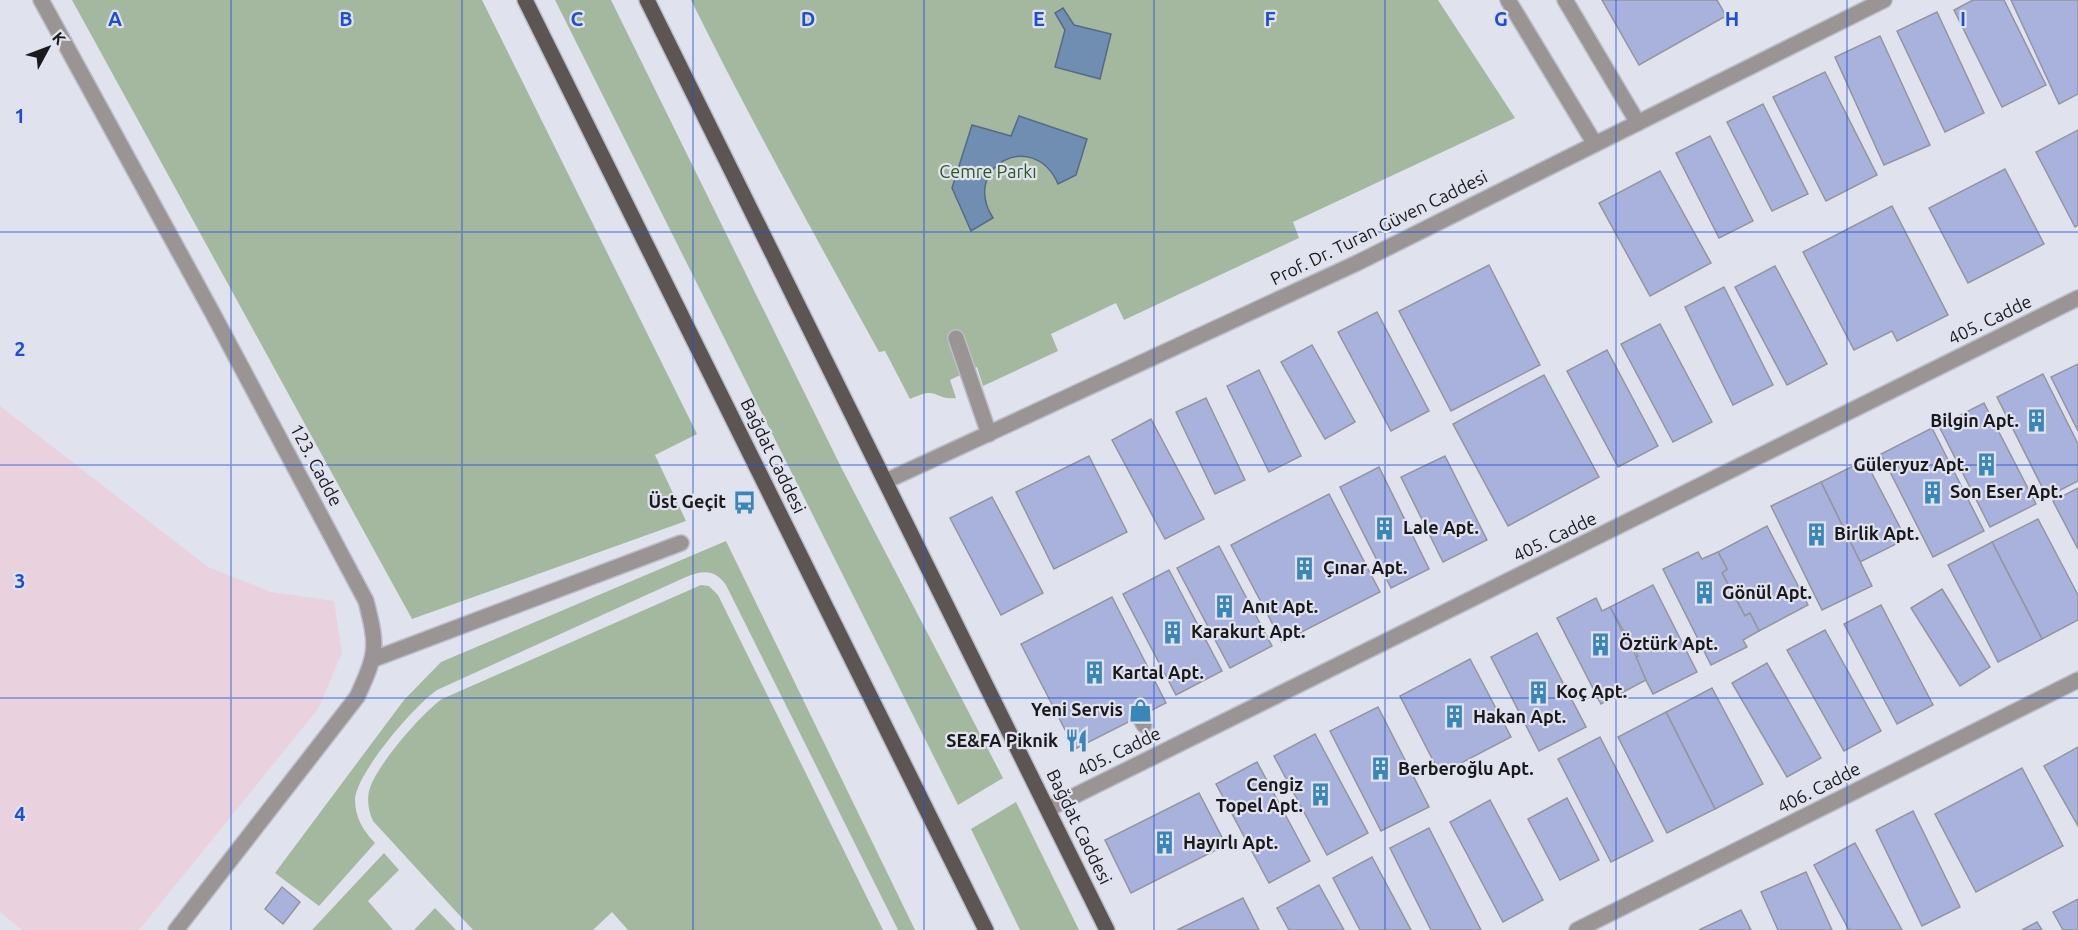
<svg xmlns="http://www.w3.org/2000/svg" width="2078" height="930" viewBox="0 0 2078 930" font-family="Ubuntu,sans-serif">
<rect width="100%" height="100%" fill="#e0e2ed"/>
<polygon fill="#e9d2de" points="0,406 208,567 271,592 334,601 342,653 318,709 139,930 22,930 0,912"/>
<g fill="#a4b8a0">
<polygon points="72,0 482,0 697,434 655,455 686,521 412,619"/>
<polygon points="555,0 611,0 842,469 1003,778 958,805"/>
<path d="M691 0H1438L1515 118 1293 222 1299 238 1124 320 1116 303 1051 334 1058 351 983 386 977 367 950 380 956 398C932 400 940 385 910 399L885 351 879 352C815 236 750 119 691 0Z"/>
<path d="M726 541 915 930H898L726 585C715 569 703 570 686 577L437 690C415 705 357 772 355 799 355 818 363 830 375 843L319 906 275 873 404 700 441 662Z"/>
<path d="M701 585 709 586 718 595 883 930H628L612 912 593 930H473L373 821C368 810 366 797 371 785 381 761 421 714 442 699Z"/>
<polygon points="1016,802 1079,930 1020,930 971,829"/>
<polygon points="384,853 399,870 368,901 393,930 312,930"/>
<polygon points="435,908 456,930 414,930"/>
</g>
<g fill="#6f8eb1" stroke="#556b85" stroke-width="1.5">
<polygon points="1063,8 1074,25 1111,34 1100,79 1055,67 1065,30 1055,13"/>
<path d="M1019 116 1087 139 1076 175 1058 184C1034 128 960 166 993 218L971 231 952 188 972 125 1011 136Z"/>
</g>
<g fill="#a9b1dd" stroke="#93959f" stroke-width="1.5">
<polygon points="1602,0 1717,0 1726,16 1639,65"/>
<polygon points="1973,0 2004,0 2046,85 2002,107 1954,10"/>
<polygon points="2011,0 2078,0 2078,94 2059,104"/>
<polygon points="1937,12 1984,113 1945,132 1897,31"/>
<polygon points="1880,36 1930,145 1884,165 1835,57"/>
<polygon points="1825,72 1877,175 1826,201 1773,97"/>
<polygon points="1763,104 1808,194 1772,211 1727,122"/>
<polygon points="2078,130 2078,225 2075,227 2036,152"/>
<polygon points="1710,136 1753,221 1719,238 1676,153"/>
<polygon points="2005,169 2044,244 1968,283 1929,208"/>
<polygon points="1660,171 1711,263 1650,296 1599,203"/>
<polygon points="1892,206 1948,315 1897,341 1892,331 1854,350 1803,252"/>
<polygon points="1489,265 1540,365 1451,411 1399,311"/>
<polygon points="1775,266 1827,364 1787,385 1735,287"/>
<polygon points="1724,287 1773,385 1733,405 1685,307"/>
<polygon points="1377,312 1429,411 1391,431 1338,332"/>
<polygon points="1660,324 1712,422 1673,442 1621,344"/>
<polygon points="1312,345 1355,422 1325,439 1281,362"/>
<polygon points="1607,350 1658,446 1618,467 1567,371"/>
<polygon points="2078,364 2078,431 2051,377"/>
<polygon points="1259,370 1301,456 1269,472 1227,386"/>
<polygon points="2043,374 2078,444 2078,481 2047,497 1997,397"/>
<polygon points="1544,375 1599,477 1508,526 1453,424"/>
<polygon points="1206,398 1245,480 1215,494 1176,412"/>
<polygon points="1984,403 2036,504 1990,527 1939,426"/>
<polygon points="1151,419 1204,519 1165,539 1112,440"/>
<polygon points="1932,428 1984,531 1933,557 1881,454"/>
<polygon points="1089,456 1127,532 1054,569 1016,492"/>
<polygon points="1445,456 1487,540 1443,562 1401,477"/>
<polygon points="1865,460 1906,539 1860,562 1821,482"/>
<polygon points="1379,467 1429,569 1391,588 1340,487"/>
<polygon points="1821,482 1872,586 1822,610 1771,506"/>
<polygon points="2078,488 2078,549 2053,501"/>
<polygon points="1329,494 1380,592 1282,642 1231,545"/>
<polygon points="992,497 1043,593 1001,615 950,518"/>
<polygon points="2038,519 2078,595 2078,620 2042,639 1992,542"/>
<polygon points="1767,526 1808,605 1759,631 1750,613 1745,616 1722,573 1727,569 1718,552"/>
<polygon points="1992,542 2042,639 1998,662 1948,565"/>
<polygon points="1219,546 1272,646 1230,668 1177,568"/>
<polygon points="1698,552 1702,559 1718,552 1727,569 1722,573 1745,616 1750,613 1759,631 1743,640 1747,647 1711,665 1663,569"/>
<polygon points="1169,570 1222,671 1176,695 1123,594"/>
<polygon points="1653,585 1697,672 1653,694 1634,657 1638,656 1610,607"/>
<polygon points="1942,589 1990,667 1960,686 1911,608"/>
<polygon points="1112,597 1166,703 1075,749 1021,644"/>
<polygon points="1596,598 1602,611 1610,607 1623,633 1625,631 1646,680 1601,704 1557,618"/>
<polygon points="1881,605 1933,705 1897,724 1844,624"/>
<polygon points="1825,630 1881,731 1844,751 1787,650"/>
<polygon points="1537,633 1586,727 1539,751 1491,657"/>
<polygon points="1470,659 1511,737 1440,774 1400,696"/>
<polygon points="1767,663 1821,758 1787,777 1732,683"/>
<polygon points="1712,688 1763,784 1715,809 1666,712"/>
<polygon points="1378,707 1429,807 1381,831 1330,731"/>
<polygon points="1666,712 1715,809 1667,833 1618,737"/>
<polygon points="1315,734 1368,833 1327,855 1274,756"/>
<polygon points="1600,737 1653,841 1611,862 1558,759"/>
<polygon points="2078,747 2078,826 2044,766"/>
<polygon points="1257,762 1310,861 1269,883 1216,784"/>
<polygon points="2022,768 2063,846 1976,892 1935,814"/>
<polygon points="1199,793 1226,845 1131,893 1105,840"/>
<polygon points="1567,798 1599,860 1560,880 1528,819"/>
<polygon points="1490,800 1543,900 1503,922 1450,822"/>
<polygon points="1913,811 1960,907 1922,926 1876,830"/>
<polygon points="1429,828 1481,930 1431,930 1390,848"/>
<polygon points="1855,843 1902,930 1849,930 1814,865"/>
<polygon points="1372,857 1411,930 1360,930 1333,878"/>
<polygon points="1806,872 1832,930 1778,930 1761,892"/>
<polygon points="1319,885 1344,930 1289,930 1277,908"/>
<polygon points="282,887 300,902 283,924 265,909"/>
<polygon points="1243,898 1259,930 1177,930"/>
<polygon points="2078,899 2078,930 2063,930 2053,912"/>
<polygon points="1741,910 1751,930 1699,930"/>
<polygon points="2037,922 2042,930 2022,930"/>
</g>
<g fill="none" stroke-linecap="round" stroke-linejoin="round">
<defs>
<g id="minor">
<path d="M41 0 212 312 366 601C378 648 377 653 357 697L176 930"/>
<polyline points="1508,0 1595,144"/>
<polyline points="1565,0 1638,123"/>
<polyline points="956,338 989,434"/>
<polyline points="886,481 1357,263 1884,0"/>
<polyline points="374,659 681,543"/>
<polyline points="1139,716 1144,725"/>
<polyline points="1048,809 2078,298"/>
<polyline points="1577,930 2078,680"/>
</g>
<g id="major">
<polyline points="525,0 986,930"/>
<polyline points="647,0 1107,930"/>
</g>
</defs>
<use href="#minor" stroke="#bcbec8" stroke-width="18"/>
<use href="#major" stroke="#bcbec8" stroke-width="18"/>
<use href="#minor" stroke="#9a9494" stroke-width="15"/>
<use href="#major" stroke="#5d5454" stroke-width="15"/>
</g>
<path fill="none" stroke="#1d4ed8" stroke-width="1.5" stroke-opacity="0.55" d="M231 0V930M462 0V930M693 0V930M924 0V930M1154 0V930M1385 0V930M1616 0V930M1847 0V930M0 232H2078M0 465H2078M0 698H2078"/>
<defs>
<symbol id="building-bare" viewBox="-9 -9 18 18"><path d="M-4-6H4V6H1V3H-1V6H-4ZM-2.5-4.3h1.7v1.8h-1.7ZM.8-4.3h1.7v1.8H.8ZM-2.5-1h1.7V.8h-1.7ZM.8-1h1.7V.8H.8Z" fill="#3a86b9" stroke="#e0e2ed" stroke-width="2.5" paint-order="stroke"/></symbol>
<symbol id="bus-bare" viewBox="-9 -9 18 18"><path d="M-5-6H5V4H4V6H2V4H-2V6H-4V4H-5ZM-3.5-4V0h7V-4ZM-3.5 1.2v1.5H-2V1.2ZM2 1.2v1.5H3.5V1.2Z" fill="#3a86b9" stroke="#e0e2ed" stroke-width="2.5" paint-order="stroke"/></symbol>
<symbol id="shop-bare" viewBox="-9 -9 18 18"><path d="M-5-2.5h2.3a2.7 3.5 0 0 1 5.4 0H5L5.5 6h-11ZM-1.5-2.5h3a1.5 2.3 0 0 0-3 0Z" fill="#3a86b9" stroke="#e0e2ed" stroke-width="2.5" paint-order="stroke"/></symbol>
<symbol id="restaurant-bare" viewBox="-9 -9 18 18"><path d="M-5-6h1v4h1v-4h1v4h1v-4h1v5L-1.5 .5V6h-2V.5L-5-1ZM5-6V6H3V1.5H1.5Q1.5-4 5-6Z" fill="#3a86b9" stroke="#e0e2ed" stroke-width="2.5" paint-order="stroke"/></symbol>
</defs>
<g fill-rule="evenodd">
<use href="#building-bare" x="2020" y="404" width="33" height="33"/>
<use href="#building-bare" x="1970" y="448" width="33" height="33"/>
<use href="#building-bare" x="1916" y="476" width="33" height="33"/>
<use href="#bus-bare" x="728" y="486" width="33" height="33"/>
<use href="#building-bare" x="1368" y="512" width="33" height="33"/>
<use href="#building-bare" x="1800" y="518" width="33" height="33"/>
<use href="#building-bare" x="1288" y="552" width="33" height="33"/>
<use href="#building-bare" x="1688" y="576" width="33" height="33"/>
<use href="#building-bare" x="1208" y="590" width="33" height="33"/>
<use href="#building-bare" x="1156" y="616" width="33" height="33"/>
<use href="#building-bare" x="1584" y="628" width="33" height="33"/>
<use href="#building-bare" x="1078" y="656" width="33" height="33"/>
<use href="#building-bare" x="1522" y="676" width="33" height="33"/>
<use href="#shop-bare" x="1124" y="694" width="33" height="33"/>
<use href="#building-bare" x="1438" y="700" width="33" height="33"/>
<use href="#restaurant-bare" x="1060" y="724" width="33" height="33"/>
<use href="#building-bare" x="1364" y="752" width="33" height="33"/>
<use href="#building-bare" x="1304" y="778" width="33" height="33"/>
<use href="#building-bare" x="1148" y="826" width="33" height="33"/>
</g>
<g text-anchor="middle" stroke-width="4.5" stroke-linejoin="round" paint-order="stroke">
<g font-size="18" fill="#2b5724" stroke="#e0e2ed">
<text x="988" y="178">Cemre Parkı</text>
</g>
<g font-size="18" fill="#19191d" stroke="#e0e2ed">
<text transform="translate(1379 228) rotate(-26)" y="6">Prof. Dr. Turan Güven Caddesi</text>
<text transform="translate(1990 320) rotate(-26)" y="6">405. Cadde</text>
<text transform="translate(773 456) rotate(64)" y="6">Bağdat Caddesi</text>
<text transform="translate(316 465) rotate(62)" y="6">123. Cadde</text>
<text transform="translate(1555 537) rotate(-26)" y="6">405. Cadde</text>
<text transform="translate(1119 752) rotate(-26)" y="6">405. Cadde</text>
<text transform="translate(1819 788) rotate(-27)" y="6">406. Cadde</text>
<text transform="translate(1079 827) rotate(64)" y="6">Bağdat Caddesi</text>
</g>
<g font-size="18" font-weight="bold" fill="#19191d" stroke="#e0e2ed" text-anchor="start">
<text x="2019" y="427" text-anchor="end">Bilgin Apt.</text>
<text x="1969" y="471" text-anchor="end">Güleryuz Apt.</text>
<text x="1950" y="498">Son Eser Apt.</text>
<text x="726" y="508" text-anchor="end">Üst Geçit</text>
<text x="1403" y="534">Lale Apt.</text>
<text x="1834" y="540">Birlik Apt.</text>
<text x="1323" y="574">Çınar Apt.</text>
<text x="1722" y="599">Gönül Apt.</text>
<text x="1242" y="613">Anıt Apt.</text>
<text x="1191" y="638">Karakurt Apt.</text>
<text x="1619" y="650">Öztürk Apt.</text>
<text x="1112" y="679">Kartal Apt.</text>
<text x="1556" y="698">Koç Apt.</text>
<text x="1123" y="716" text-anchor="end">Yeni Servis</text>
<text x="1473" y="723">Hakan Apt.</text>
<text x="1058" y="747" text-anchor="end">SE&amp;FA Piknik</text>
<text x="1398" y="775">Berberoğlu Apt.</text>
<text x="1303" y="791" text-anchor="end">Cengiz<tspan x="1303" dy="21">Topel Apt.</tspan></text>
<text x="1183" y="849">Hayırlı Apt.</text>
</g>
</g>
<g font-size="20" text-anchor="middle" font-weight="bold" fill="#1d4ed8" stroke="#e0e2ed" stroke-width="4.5" stroke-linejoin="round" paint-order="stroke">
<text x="115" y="26">A</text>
<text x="346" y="26">B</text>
<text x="577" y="26">C</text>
<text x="808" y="26">D</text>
<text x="1039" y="26">E</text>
<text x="1270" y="26">F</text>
<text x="1501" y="26">G</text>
<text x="1732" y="26">H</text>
<text x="1963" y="26">I</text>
<text x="20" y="123">1</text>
<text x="20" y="356">2</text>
<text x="20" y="588">3</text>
<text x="20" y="821">4</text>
</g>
<g transform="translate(48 48) rotate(49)" stroke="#e0e2ed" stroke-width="4.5" paint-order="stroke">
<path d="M0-4.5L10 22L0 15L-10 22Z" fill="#19191d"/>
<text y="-9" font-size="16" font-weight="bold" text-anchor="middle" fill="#19191d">K</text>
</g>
</svg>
